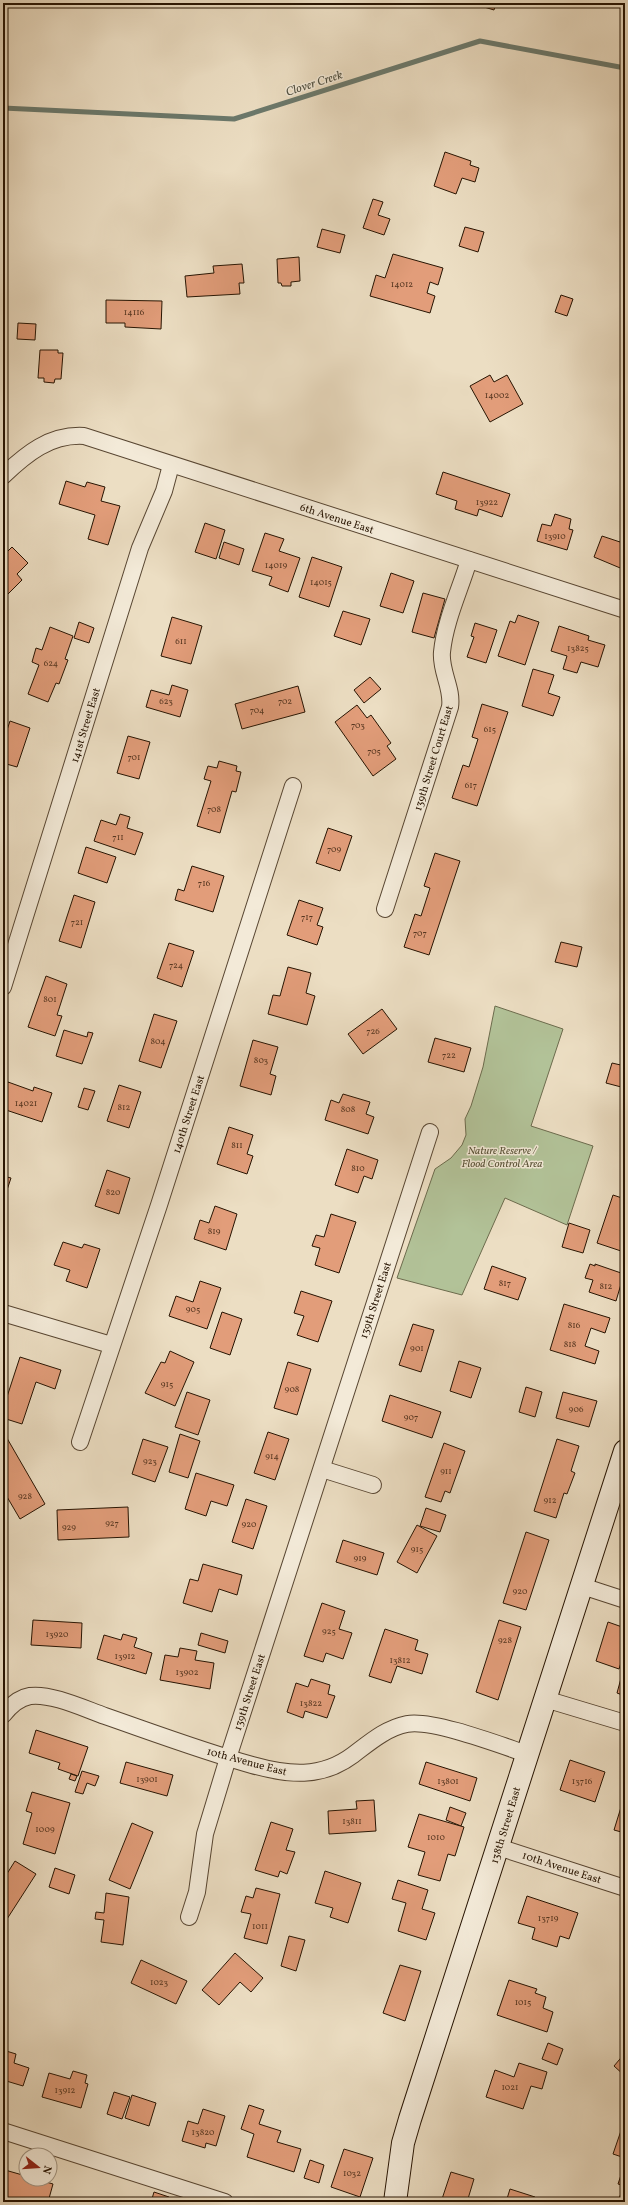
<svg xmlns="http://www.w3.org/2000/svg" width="628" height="2205" viewBox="0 0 628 2205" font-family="Vollkorn,serif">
<rect width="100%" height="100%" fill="#ecdec3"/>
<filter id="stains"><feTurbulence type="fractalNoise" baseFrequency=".005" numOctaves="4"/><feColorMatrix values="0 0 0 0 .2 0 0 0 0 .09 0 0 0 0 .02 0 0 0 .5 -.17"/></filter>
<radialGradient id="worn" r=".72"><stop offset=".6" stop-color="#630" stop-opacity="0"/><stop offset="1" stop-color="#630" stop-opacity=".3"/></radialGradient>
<polygon fill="#b2c298" stroke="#6c6b4d" points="495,1006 563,1029 531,1126 593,1146 567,1225 505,1198 462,1295 397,1278 435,1169 451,1158 462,1145 466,1135 465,1119 471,1106 483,1067"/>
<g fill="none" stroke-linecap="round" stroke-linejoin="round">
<polyline stroke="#6b796c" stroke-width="5" points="3,108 234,119 480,41 625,68"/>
</g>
<g fill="#e29d7a" stroke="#271402">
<polygon points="471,3 496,3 494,10"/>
<polygon points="504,3 521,3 520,7"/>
<polygon points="445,152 471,161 470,165 479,168 475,182 462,178 456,194 434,186"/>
<polygon points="373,199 383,202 378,215 390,219 384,235 363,228"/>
<polygon points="465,227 484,232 478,252 459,246"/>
<polygon points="322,229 345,235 340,253 317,247"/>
<polygon points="393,254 443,268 438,285 430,282 427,293 435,296 430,313 370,296 376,275 385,278"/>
<polygon points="299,257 300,281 291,282 291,286 282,286 281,283 278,283 277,259"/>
<polygon points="242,264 244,283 239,283 240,294 187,297 185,276 214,273 213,266"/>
<polygon points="561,295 573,299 567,316 555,312"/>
<polygon points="106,300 162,301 161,329 125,327 125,323 106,323"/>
<polygon points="18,323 36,324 35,340 17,339"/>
<polygon points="40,350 58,350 58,353 63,353 61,379 55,379 54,383 44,382 44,378 38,378"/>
<polygon points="490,375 494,382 507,375 523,404 490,422 470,386"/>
<polygon points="443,472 510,494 502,517 479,509 477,516 455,509 457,501 436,494"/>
<polygon points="66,481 85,487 87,482 105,487 101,501 120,506 108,545 88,539 95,515 59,504"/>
<polygon points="555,514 571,519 569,529 573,530 567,550 537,541 542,524 551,526"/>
<polygon points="205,523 225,530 216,559 195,552"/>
<polygon points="265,533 284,539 279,551 300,558 288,592 269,585 272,577 252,571"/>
<polygon points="622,535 625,536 625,570 594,557 602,536 620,542"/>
<polygon points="224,542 244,549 239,565 219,558"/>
<polygon points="12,547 28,563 17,574 22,580 3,599 3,556"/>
<polygon points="312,557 342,567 329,607 299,597"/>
<polygon points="391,573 414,581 403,613 380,606"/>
<polygon points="423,593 445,599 434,638 412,632"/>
<polygon points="343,611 370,619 361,645 334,636"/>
<polygon points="518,615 539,622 525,665 498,656 510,621 515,623"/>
<polygon points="172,617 202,626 191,664 161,656"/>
<polygon points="79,622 94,628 89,643 74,638"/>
<polygon points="475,623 497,630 486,663 467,657 474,637 471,636"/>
<polygon points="559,626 589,636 588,640 605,645 598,667 581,662 577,673 563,669 567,656 551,651"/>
<polygon points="50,627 73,636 65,659 68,660 59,684 56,683 48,702 28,694 39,665 32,662 36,648 42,650"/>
<polygon points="533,669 554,675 548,693 560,697 553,716 522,706"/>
<polygon points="370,677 381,689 364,703 354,690"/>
<polygon points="172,685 188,690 180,717 146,707 151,690 169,695"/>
<polygon points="298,686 305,712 242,729 235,704"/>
<polygon points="482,704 508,712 477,806 452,798 463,765 469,767 478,739 472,737"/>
<polygon points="357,705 367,718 371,715 391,743 387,746 396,759 373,776 335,722"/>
<polygon points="10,721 30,728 17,767 3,763 3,742"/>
<polygon points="128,736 150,742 139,779 117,773"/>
<polygon points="219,761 237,766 236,771 241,772 236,792 232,791 220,833 197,826 211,781 204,779 208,766 217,768"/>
<polygon points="120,814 130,817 127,828 143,833 135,855 94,841 101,820 116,825"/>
<polygon points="328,828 352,836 340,871 316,863"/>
<polygon points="86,847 116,857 107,883 78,873"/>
<polygon points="435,853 460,861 429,955 404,947 415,914 421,916 430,888 424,886"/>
<polygon points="192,866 224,876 213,912 175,900 178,889 184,891"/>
<polygon points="74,895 95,902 81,948 59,941"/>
<polygon points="299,900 323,908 317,925 323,927 317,945 287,935"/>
<polygon points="561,942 582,947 577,967 555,962"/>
<polygon points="169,943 194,951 182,987 157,978"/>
<polygon points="288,967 311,973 306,993 315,996 307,1025 268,1014 273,995 280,996"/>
<polygon points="625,973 625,986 622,984"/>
<polygon points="46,976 67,984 57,1015 62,1016 55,1036 28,1027"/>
<polygon points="382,1009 397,1029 363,1054 348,1034"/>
<polygon points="154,1014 177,1021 161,1068 139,1061"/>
<polygon points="64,1030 87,1037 88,1032 93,1033 82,1064 56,1056"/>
<polygon points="435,1038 471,1048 464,1072 428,1062"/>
<polygon points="253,1040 278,1047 270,1074 276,1076 271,1095 240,1086"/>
<polygon points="612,1063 625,1066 625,1088 606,1083"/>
<polygon points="8,1082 33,1091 34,1087 52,1093 42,1122 3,1109 3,1097"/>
<polygon points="119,1085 141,1092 129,1128 107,1121"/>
<polygon points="84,1088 95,1091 88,1110 78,1107"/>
<polygon points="343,1094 370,1102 366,1114 374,1117 368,1134 325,1120 331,1100 339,1103"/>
<polygon points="229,1127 253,1135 247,1154 253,1156 247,1174 217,1164"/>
<polygon points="347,1149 378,1160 372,1179 364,1176 358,1193 335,1185"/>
<polygon points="107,1170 130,1178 119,1214 95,1206"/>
<polygon points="3,1176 11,1178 3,1202"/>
<polygon points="613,1195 625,1199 625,1240 621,1251 597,1243"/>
<polygon points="215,1206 237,1214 226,1250 194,1239 200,1220 209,1223"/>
<polygon points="331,1214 356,1222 339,1273 315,1265 320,1248 312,1246 316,1235 324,1237"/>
<polygon points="569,1223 590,1230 583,1253 562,1247"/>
<polygon points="63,1242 82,1248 84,1244 100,1249 87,1288 66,1281 70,1270 54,1265"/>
<polygon points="590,1264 595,1266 595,1264 624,1274 616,1301 589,1292 593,1280 585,1278"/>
<polygon points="492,1266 526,1278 518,1300 484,1289"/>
<polygon points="200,1281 221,1288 207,1329 169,1316 176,1296 193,1302"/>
<polygon points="301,1291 332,1301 318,1342 297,1335 304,1316 294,1313"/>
<polygon points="564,1304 610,1318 605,1333 591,1328 585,1346 599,1351 595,1364 550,1350"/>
<polygon points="222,1312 242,1319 230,1355 210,1348"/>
<polygon points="413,1324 434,1330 421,1372 399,1365"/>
<polygon points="170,1351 194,1362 175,1406 145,1393 161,1362 165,1363"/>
<polygon points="20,1357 61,1370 55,1389 36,1382 22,1424 3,1418 3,1409"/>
<polygon points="459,1361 481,1368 471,1398 450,1391"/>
<polygon points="288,1362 311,1369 297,1415 274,1408"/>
<polygon points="526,1387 542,1392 535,1417 519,1412"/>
<polygon points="187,1392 210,1400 198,1435 175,1427"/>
<polygon points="563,1392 597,1401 589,1427 556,1418"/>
<polygon points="390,1395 441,1412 432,1438 382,1421"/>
<polygon points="268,1432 289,1439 275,1480 254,1473"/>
<polygon points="4,1433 45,1504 20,1519 3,1490"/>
<polygon points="180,1434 200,1441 188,1478 169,1472"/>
<polygon points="143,1439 168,1447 155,1482 132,1474"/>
<polygon points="557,1439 579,1446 571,1471 575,1473 567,1494 564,1493 556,1518 534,1511"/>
<polygon points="444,1443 465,1451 450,1493 445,1491 441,1502 425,1497"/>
<polygon points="196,1473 234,1485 227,1506 211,1501 206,1516 185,1509"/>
<polygon points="246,1499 267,1506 253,1549 232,1542"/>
<polygon points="128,1507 129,1537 58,1540 57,1510"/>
<polygon points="426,1508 446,1515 440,1532 420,1526"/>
<polygon points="417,1525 437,1536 417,1573 397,1562"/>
<polygon points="526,1532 549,1540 526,1610 503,1603"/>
<polygon points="343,1540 384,1553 377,1575 336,1562"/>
<polygon points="203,1564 242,1575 237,1595 219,1589 212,1612 183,1603 190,1579 198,1581"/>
<polygon points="322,1603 345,1611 339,1629 352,1633 343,1659 326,1653 323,1662 304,1656"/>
<polygon points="33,1620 82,1623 81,1648 31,1645"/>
<polygon points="499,1620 521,1627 498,1700 476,1692"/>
<polygon points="608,1622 625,1628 625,1650 619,1669 596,1661"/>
<polygon points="385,1629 418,1640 415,1650 428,1654 422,1674 397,1666 391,1683 369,1676"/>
<polygon points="201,1633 228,1641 225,1653 198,1645"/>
<polygon points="123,1634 137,1638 134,1647 152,1653 146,1674 97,1659 104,1635 121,1640"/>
<polygon points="180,1648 197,1651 195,1660 214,1663 210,1689 160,1680 165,1655 178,1657"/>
<polygon points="623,1671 625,1672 625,1696 617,1693"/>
<polygon points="311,1679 330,1685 328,1694 335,1696 327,1718 305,1711 303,1718 287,1712 296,1683 308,1687"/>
<polygon points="36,1730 88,1747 78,1776 58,1769 60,1763 29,1753"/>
<polygon points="570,1760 605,1772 595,1802 560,1790"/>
<polygon points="126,1762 173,1775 167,1796 120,1783"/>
<polygon points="426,1762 477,1778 470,1801 419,1784"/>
<polygon points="82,1771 99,1776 95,1786 87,1783 83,1794 75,1792"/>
<polygon points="71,1774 77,1776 75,1781 69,1779"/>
<polygon points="32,1792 70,1803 55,1854 23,1844 32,1813 26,1811"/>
<polygon points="374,1800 376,1831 329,1834 328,1811 357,1809 356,1801"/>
<polygon points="622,1804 625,1805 625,1833 614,1830"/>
<polygon points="450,1807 466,1813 461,1826 446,1820"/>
<polygon points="419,1814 464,1827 455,1856 448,1854 440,1881 418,1875 425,1852 408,1847"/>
<polygon points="271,1822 293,1829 286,1850 295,1852 287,1874 280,1871 278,1877 255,1870"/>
<polygon points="132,1823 153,1832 130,1889 109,1880"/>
<polygon points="15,1861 36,1874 7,1919 3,1916 3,1880"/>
<polygon points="55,1868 75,1875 69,1894 49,1887"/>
<polygon points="325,1871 361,1883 348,1923 330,1917 333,1908 315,1903"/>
<polygon points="398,1880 428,1890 422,1909 435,1913 426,1940 398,1931 406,1903 392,1899"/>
<polygon points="256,1888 280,1894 267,1944 244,1938 251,1914 241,1912 246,1896 253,1898"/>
<polygon points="106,1893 129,1897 123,1945 101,1942 104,1920 95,1919 96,1912 104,1913"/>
<polygon points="527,1896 578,1913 569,1939 560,1936 557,1947 532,1939 535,1928 518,1923"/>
<polygon points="289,1936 305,1940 296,1971 281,1966"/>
<polygon points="235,1953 263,1978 251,1992 240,1982 219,2005 202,1990"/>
<polygon points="141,1960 187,1981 176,2004 131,1983"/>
<polygon points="400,1965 421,1971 405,2021 383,2013"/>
<polygon points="509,1980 537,1989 535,1993 546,1997 543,2008 553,2012 547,2032 497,2015"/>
<polygon points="548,2043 563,2049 557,2065 542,2059"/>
<polygon points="3,2050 16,2054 14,2063 29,2068 23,2086 3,2080"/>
<polygon points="625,2053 625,2076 614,2066"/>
<polygon points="519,2063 547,2072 542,2089 531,2086 523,2109 486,2097 495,2070 514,2077"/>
<polygon points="73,2071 87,2075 85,2083 88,2084 81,2108 42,2097 49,2073 70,2079"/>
<polygon points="114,2092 130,2097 122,2119 107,2114"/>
<polygon points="132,2095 156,2103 149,2126 125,2118"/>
<polygon points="249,2105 264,2110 259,2124 281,2131 277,2142 301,2149 294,2172 247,2157 254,2134 241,2129"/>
<polygon points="203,2109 225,2116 216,2146 206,2143 205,2148 182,2141 188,2121 198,2124"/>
<polygon points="625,2119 625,2158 613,2154"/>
<polygon points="344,2149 373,2158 360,2197 331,2187"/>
<polygon points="310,2160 324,2165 319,2183 304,2178"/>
<polygon points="624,2166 625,2166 625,2186 618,2184"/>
<polygon points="5,2170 26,2176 26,2179 36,2179 53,2184 48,2202 24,2202 3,2196 3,2179"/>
<polygon points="451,2172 474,2179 467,2202 441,2202"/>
<polygon points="510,2189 535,2197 533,2202 506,2202"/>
<polygon points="154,2192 169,2197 167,2202 151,2202"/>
<polygon points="621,2193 625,2194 625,2202 618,2202"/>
</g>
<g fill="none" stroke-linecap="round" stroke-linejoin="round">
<defs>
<g id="street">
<path d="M3 476C26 454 50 434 84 436L625 610"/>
<path d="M385 909 450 707C453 688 440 671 442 652 445 621 460 590 469 560"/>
<polyline points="3,987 140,548 164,491 171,465"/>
<polyline points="3,1313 111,1345"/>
<polyline points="80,1442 159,1205 293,786"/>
<polyline points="322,1469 373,1485"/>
<polyline points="582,1586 625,1600"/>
<polyline points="545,1699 625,1723"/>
<path d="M3 1715C10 1706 18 1698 30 1696 51 1693 85 1709 105 1716 154 1733 202 1751 252 1765 288 1775 321 1779 353 1755 369 1743 386 1728 407 1724 432 1719 500 1745 527 1754"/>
<polyline points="498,1847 625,1888"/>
<polyline points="189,1917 197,1892 205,1834 228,1758 430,1132"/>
<polyline points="3,2131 225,2202"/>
</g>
<polyline id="secondary" points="395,2202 403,2143 410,2119 625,1451"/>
</defs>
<use href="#street" stroke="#584632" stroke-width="18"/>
<use href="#secondary" stroke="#271402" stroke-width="24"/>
<use href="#street" stroke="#f3ead8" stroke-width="16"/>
<use href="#secondary" stroke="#f3ead8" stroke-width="22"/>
</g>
<g text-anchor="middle" stroke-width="3" stroke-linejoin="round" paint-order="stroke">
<g font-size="9" fill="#563620">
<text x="402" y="287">14012</text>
<text x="134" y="315">14116</text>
<text x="497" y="398">14002</text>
<text x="487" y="505">13922</text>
<text x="555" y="539">13910</text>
<text x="276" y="568">14019</text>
<text x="321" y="585">14015</text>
<text x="181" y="644">611</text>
<text x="578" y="651">13825</text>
<text x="51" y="666">624</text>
<text x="166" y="704">623</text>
<text x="285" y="704">702</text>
<text x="257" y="713">704</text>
<text x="358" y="728">703</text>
<text x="490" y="732">615</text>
<text x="374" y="754">705</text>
<text x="134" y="760">701</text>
<text x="471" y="788">617</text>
<text x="214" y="812">708</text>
<text x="118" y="840">711</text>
<text x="334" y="852">709</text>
<text x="204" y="886">716</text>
<text x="307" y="920">717</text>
<text x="77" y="925">721</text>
<text x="420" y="936">707</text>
<text x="176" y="968">724</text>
<text x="50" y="1002">801</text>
<text x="373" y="1034">726</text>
<text x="158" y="1044">804</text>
<text x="449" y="1058">722</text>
<text x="261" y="1063">803</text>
<text x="26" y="1106">14021</text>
<text x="124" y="1110">812</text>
<text x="348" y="1112">808</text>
<text x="237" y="1148">811</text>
<text x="358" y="1171">810</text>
<text x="113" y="1195">820</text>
<text x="214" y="1234">819</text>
<text x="505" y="1286">817</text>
<text x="606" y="1289">812</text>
<text x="193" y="1312">905</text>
<text x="574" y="1328">816</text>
<text x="570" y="1347">818</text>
<text x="417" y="1351">901</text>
<text x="167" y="1387">915</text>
<text x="292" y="1392">908</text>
<text x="576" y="1412">906</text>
<text x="411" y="1420">907</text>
<text x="272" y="1459">914</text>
<text x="150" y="1464">923</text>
<text x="446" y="1474">911</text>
<text x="25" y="1499">928</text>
<text x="550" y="1503">912</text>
<text x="112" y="1526">927</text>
<text x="249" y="1527">920</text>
<text x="69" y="1530">929</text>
<text x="417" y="1552">915</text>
<text x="360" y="1561">919</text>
<text x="520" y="1594">920</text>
<text x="329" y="1634">925</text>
<text x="57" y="1637">13920</text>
<text x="505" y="1643">928</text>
<text x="125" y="1659">13912</text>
<text x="400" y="1663">13812</text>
<text x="187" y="1675">13902</text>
<text x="311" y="1706">13822</text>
<text x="147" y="1782">13901</text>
<text x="448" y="1784">13801</text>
<text x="582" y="1784">13716</text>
<text x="352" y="1824">13811</text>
<text x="45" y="1832">1009</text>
<text x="436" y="1840">1010</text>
<text x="548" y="1921">13719</text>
<text x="260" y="1929">1011</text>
<text x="159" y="1985">1023</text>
<text x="523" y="2005">1015</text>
<text x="510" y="2090">1021</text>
<text x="65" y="2093">13912</text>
<text x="203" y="2135">13820</text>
<text x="352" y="2176">1032</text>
</g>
<g font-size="11" fill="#271402" stroke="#f3ead8">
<text transform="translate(337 518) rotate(18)" y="4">6th Avenue East</text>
<text transform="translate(85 725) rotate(-73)" y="4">141st Street East</text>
<text transform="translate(433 758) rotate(-73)" y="4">139th Street Court East</text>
<text transform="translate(188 1114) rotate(-72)" y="4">140th Street East</text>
<text transform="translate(375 1300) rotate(-72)" y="4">139th Street East</text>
<text transform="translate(249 1692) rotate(-72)" y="4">139th Street East</text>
<text transform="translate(247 1761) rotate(15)" y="4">10th Avenue East</text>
<text transform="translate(505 1825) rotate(-73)" y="4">138th Street East</text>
<text transform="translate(562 1867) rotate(18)" y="4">10th Avenue East</text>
</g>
<g font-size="11" font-style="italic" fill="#585136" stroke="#f3ead8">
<text x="502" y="1154">Nature Reserve /<tspan x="502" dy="13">Flood Control Area</tspan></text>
</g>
<g font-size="12" font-style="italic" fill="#4f4f40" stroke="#f3ead8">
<text transform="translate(314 83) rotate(-18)" y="4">Clover Creek</text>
</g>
</g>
<rect width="628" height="2205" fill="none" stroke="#ecdec3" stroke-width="16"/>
<rect x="4" y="4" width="620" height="2197" fill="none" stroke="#271402" stroke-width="2"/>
<rect x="8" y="8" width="612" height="2189" fill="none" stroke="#271402"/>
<g transform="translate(38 2167) rotate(107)"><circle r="19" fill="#f3ead8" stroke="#a19482"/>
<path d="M0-3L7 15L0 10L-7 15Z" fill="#8f2418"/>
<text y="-6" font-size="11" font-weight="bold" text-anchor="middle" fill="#271402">N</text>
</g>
<rect width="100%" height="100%" filter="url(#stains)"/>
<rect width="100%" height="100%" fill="url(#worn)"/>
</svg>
